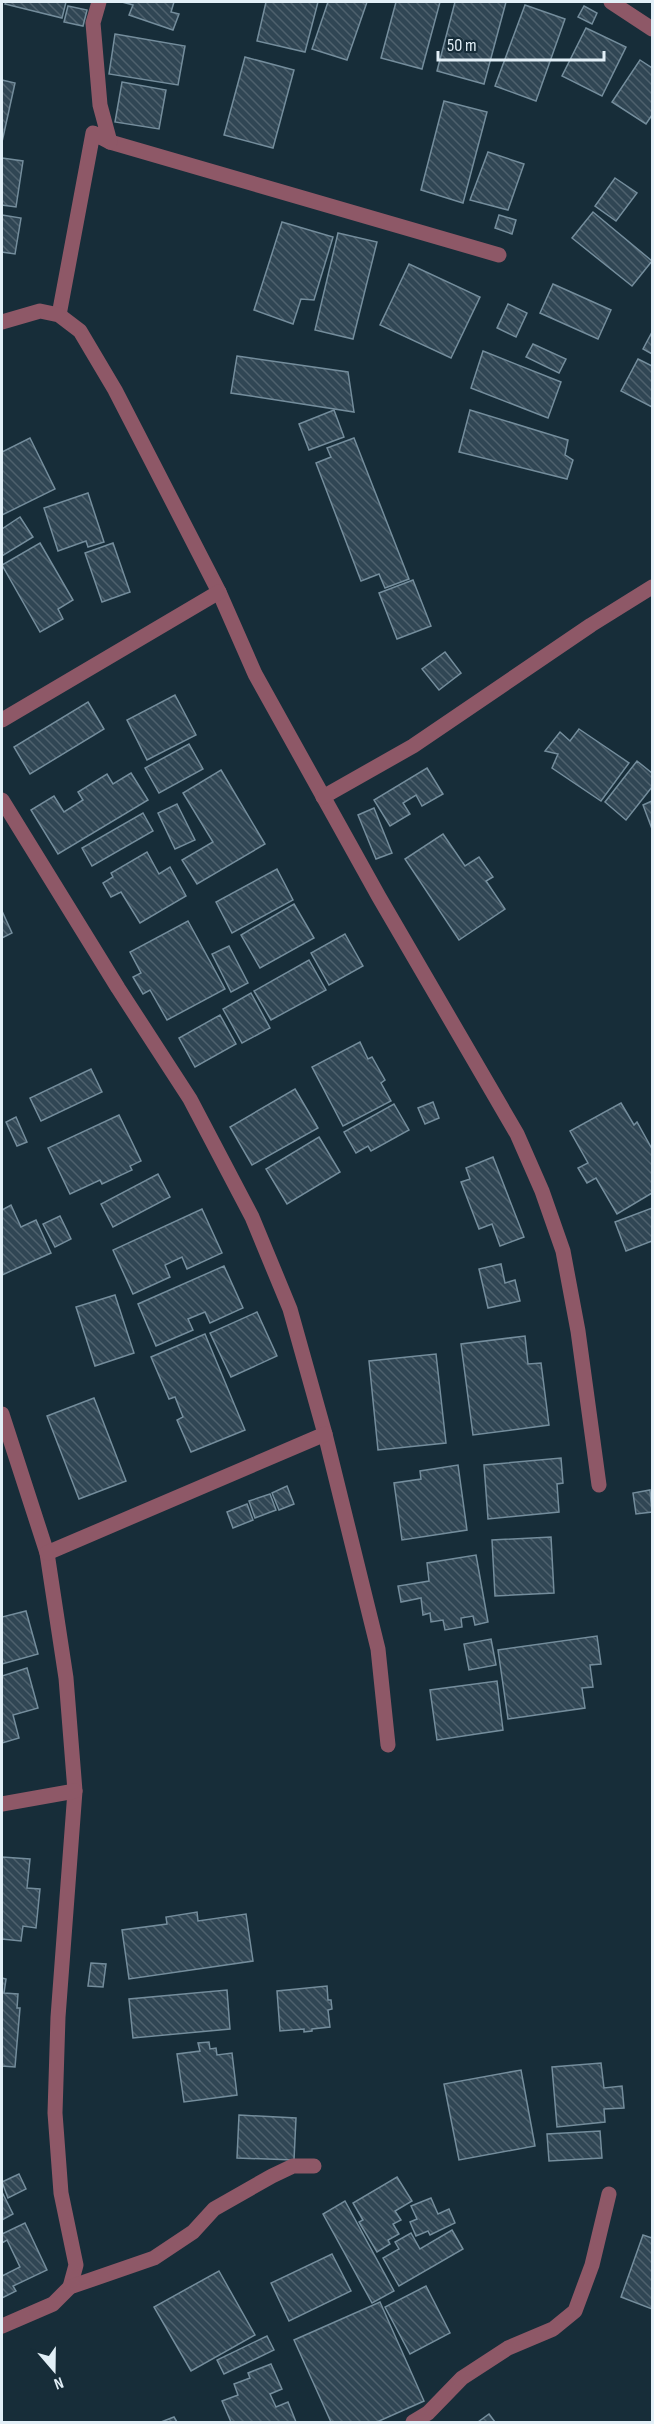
<svg xmlns="http://www.w3.org/2000/svg" width="654" height="2424" viewBox="0 0 654 2424" font-family="'Sofia Sans Condensed',sans-serif">
<defs>
<pattern id="building-back-hatch" width="6" height="6" patternUnits="userSpaceOnUse" patternTransform="scale(1.5)"><rect width="6" height="6" fill="#304654"/><path d="M-1 5l2 2M0 0l6 6M5-1l2 2" fill="none" stroke="#4e616d"/></pattern>
</defs>
<rect width="100%" height="100%" fill="#172d39"/>
<g fill="url(#building-back-hatch)" stroke="#748d9c" stroke-width="1.5">
<polygon points="6,2 66,2 62,18 5,4"/>
<polygon points="122,2 174,2 171,12 179,14 173,30 129,15 133,5"/>
<polygon points="266,2 318,2 305,52 257,41"/>
<polygon points="328,2 367,2 347,60 312,49"/>
<polygon points="396,2 440,2 422,69 381,58"/>
<polygon points="455,2 506,2 484,84 437,71"/>
<polygon points="525,5 565,19 536,101 495,86"/>
<polygon points="68,6 87,10 83,26 64,22"/>
<polygon points="584,6 597,13 592,24 578,17"/>
<polygon points="586,28 626,47 602,96 562,76"/>
<polygon points="115,34 185,46 178,85 109,74"/>
<polygon points="245,57 294,70 273,148 224,135"/>
<polygon points="640,60 652,68 652,115 646,124 612,102"/>
<polygon points="2,80 15,83 2,142"/>
<polygon points="122,82 166,90 159,129 115,122"/>
<polygon points="444,101 487,112 463,203 421,190"/>
<polygon points="488,152 524,164 508,210 470,200"/>
<polygon points="2,158 23,161 16,207 2,205"/>
<polygon points="615,178 637,193 616,221 595,206"/>
<polygon points="593,212 652,261 632,286 572,238"/>
<polygon points="2,215 21,218 15,254 2,252"/>
<polygon points="499,215 516,220 512,234 495,228"/>
<polygon points="282,222 333,237 314,300 301,299 293,324 254,310"/>
<polygon points="338,233 377,242 353,339 315,330"/>
<polygon points="409,264 480,297 451,358 380,325"/>
<polygon points="553,284 611,310 598,339 540,313"/>
<polygon points="508,304 527,313 516,337 497,328"/>
<polygon points="652,332 652,354 643,349"/>
<polygon points="533,344 566,359 559,373 526,357"/>
<polygon points="483,351 561,382 548,418 471,388"/>
<polygon points="237,356 348,372 354,412 231,393"/>
<polygon points="638,359 652,366 652,407 621,391"/>
<polygon points="334,410 344,437 309,450 299,424"/>
<polygon points="470,410 568,440 565,455 573,460 567,479 459,452"/>
<polygon points="30,438 55,489 2,515 2,452"/>
<polygon points="354,438 409,579 385,588 379,574 361,581 316,463 331,457 327,448"/>
<polygon points="88,493 104,542 88,547 86,541 58,551 44,508"/>
<polygon points="20,517 33,537 2,556 2,529"/>
<polygon points="40,543 73,600 58,609 63,619 40,632 2,565"/>
<polygon points="113,543 130,592 102,602 85,553"/>
<polygon points="413,580 431,626 397,639 379,593"/>
<polygon points="445,652 461,673 439,690 422,669"/>
<polygon points="175,695 196,735 147,760 127,720"/>
<polygon points="88,702 104,729 30,774 14,747"/>
<polygon points="579,729 629,763 601,801 552,768 558,754 545,751 560,732 570,741"/>
<polygon points="189,744 203,769 159,793 145,768"/>
<polygon points="637,761 652,773 652,787 626,820 605,802"/>
<polygon points="427,768 443,794 422,806 416,795 403,803 410,814 390,826 374,800"/>
<polygon points="221,770 265,844 197,884 182,860 213,842 183,793"/>
<polygon points="131,773 148,800 58,854 31,810 54,796 64,812 83,800 78,792 107,774 113,784"/>
<polygon points="652,801 652,829 643,805"/>
<polygon points="177,804 195,840 175,849 158,813"/>
<polygon points="374,808 392,853 376,859 358,815"/>
<polygon points="143,813 153,831 92,866 82,848"/>
<polygon points="443,834 465,866 479,857 493,877 486,881 505,909 459,940 405,859"/>
<polygon points="147,852 159,874 170,867 186,896 140,923 121,892 111,897 103,883 113,877 111,873"/>
<polygon points="277,869 293,900 232,933 216,902"/>
<polygon points="294,904 314,938 260,968 241,935"/>
<polygon points="2,911 12,933 2,938"/>
<polygon points="188,921 225,989 167,1020 150,990 143,994 133,977 141,973 130,952"/>
<polygon points="345,934 363,966 329,985 311,953"/>
<polygon points="229,946 248,983 231,992 212,954"/>
<polygon points="309,960 326,990 271,1020 254,991"/>
<polygon points="251,993 270,1028 242,1043 223,1009"/>
<polygon points="220,1015 236,1044 195,1067 179,1038"/>
<polygon points="360,1042 368,1059 372,1057 385,1080 381,1083 391,1101 343,1126 312,1067"/>
<polygon points="91,1069 102,1092 41,1121 30,1098"/>
<polygon points="295,1089 318,1128 252,1165 230,1127"/>
<polygon points="433,1102 439,1118 425,1124 418,1108"/>
<polygon points="621,1103 634,1125 637,1122 652,1149 652,1193 617,1214 596,1178 587,1183 578,1168 588,1163 570,1131"/>
<polygon points="394,1104 409,1130 371,1151 368,1146 356,1153 344,1132"/>
<polygon points="119,1115 141,1161 130,1166 132,1170 102,1184 100,1180 70,1194 48,1148"/>
<polygon points="16,1117 27,1142 17,1146 6,1122"/>
<polygon points="319,1137 340,1172 287,1204 266,1169"/>
<polygon points="493,1157 524,1237 500,1246 492,1224 479,1229 461,1182 470,1179 466,1168"/>
<polygon points="158,1174 170,1197 113,1227 101,1204"/>
<polygon points="11,1205 21,1227 36,1220 51,1253 2,1275 2,1210"/>
<polygon points="652,1208 652,1241 626,1251 615,1222"/>
<polygon points="202,1209 222,1253 187,1269 182,1257 165,1265 170,1277 133,1294 113,1250"/>
<polygon points="60,1216 71,1239 55,1247 43,1224"/>
<polygon points="501,1264 505,1283 515,1280 520,1301 488,1308 479,1269"/>
<polygon points="224,1266 243,1308 210,1323 205,1312 188,1319 193,1330 156,1346 138,1304"/>
<polygon points="115,1295 134,1353 95,1366 76,1307"/>
<polygon points="257,1312 277,1356 231,1377 210,1333"/>
<polygon points="205,1334 245,1430 191,1452 177,1420 183,1417 175,1397 169,1399 151,1357"/>
<polygon points="525,1336 528,1364 541,1363 549,1425 473,1435 461,1344"/>
<polygon points="436,1354 446,1443 378,1450 369,1361"/>
<polygon points="94,1398 126,1481 79,1499 47,1416"/>
<polygon points="561,1458 563,1483 557,1484 559,1512 488,1519 484,1465"/>
<polygon points="458,1465 467,1530 402,1540 394,1483 421,1479 420,1471"/>
<polygon points="287,1486 294,1504 279,1510 272,1493"/>
<polygon points="650,1490 652,1512 636,1514 633,1493"/>
<polygon points="270,1494 276,1510 255,1518 249,1501"/>
<polygon points="247,1504 253,1520 233,1528 227,1512"/>
<polygon points="551,1537 554,1593 495,1596 492,1540"/>
<polygon points="476,1555 488,1622 475,1625 473,1616 461,1618 462,1627 445,1630 443,1620 431,1622 430,1613 423,1615 421,1598 401,1602 398,1586 429,1581 427,1563"/>
<polygon points="26,1611 38,1654 2,1664 2,1617"/>
<polygon points="597,1636 601,1664 590,1665 593,1687 582,1688 585,1708 508,1719 498,1650"/>
<polygon points="491,1639 496,1665 469,1670 464,1644"/>
<polygon points="27,1668 38,1708 13,1715 19,1738 2,1743 2,1676"/>
<polygon points="497,1681 503,1730 437,1740 430,1690"/>
<polygon points="2,1857 30,1859 27,1888 40,1889 36,1928 23,1926 21,1941 2,1939"/>
<polygon points="197,1912 198,1921 246,1914 253,1961 129,1979 122,1930 167,1924 166,1917"/>
<polygon points="91,1963 106,1964 103,1987 88,1986"/>
<polygon points="2,1978 6,1979 4,1993 18,1994 17,2008 20,2008 15,2067 2,2066"/>
<polygon points="327,1986 328,2000 331,2000 332,2009 328,2010 330,2027 312,2029 312,2031 304,2032 304,2029 280,2031 277,1991"/>
<polygon points="227,1990 230,2029 133,2038 129,1999"/>
<polygon points="209,2042 210,2049 216,2048 217,2055 232,2053 237,2095 184,2102 177,2054 200,2051 198,2043"/>
<polygon points="601,2063 604,2088 622,2086 624,2108 604,2109 605,2122 557,2127 552,2067"/>
<polygon points="521,2070 535,2146 459,2160 444,2084"/>
<polygon points="239,2115 296,2118 294,2160 237,2158"/>
<polygon points="600,2131 602,2158 549,2161 547,2134"/>
<polygon points="19,2174 26,2189 8,2198 2,2182"/>
<polygon points="397,2177 412,2201 395,2211 401,2220 393,2224 399,2234 388,2240 390,2244 377,2252 359,2222 363,2220 353,2203"/>
<polygon points="2,2192 13,2214 2,2220"/>
<polygon points="431,2198 438,2214 449,2209 455,2223 430,2235 428,2231 416,2236 410,2222 417,2219 411,2206"/>
<polygon points="345,2201 394,2291 372,2303 323,2214"/>
<polygon points="25,2223 47,2270 13,2286 16,2291 2,2298 2,2276 20,2267 7,2240 2,2243 2,2234"/>
<polygon points="452,2230 463,2249 399,2286 383,2258 399,2249 395,2242 411,2233 420,2249"/>
<polygon points="643,2235 652,2238 652,2309 621,2297"/>
<polygon points="332,2254 351,2291 289,2321 271,2283"/>
<polygon points="219,2271 255,2335 191,2371 154,2307"/>
<polygon points="426,2286 450,2333 410,2354 385,2307"/>
<polygon points="380,2302 424,2401 377,2422 331,2422 294,2340"/>
<polygon points="267,2336 274,2350 224,2374 217,2360"/>
<polygon points="271,2364 282,2389 270,2394 276,2407 288,2402 296,2422 231,2422 222,2401 238,2395 234,2384 250,2378 248,2373"/>
<polygon points="489,2414 495,2422 478,2422"/>
<polygon points="174,2417 177,2422 161,2422"/>
</g>
<g fill="none" stroke-linecap="round" stroke-linejoin="round">
<g stroke="#8e5867" stroke-width="15">
<polyline points="611,2 652,29"/>
<polyline points="110,142 499,255"/>
<polyline points="59,315 93,133 110,142 100,105 93,23 99,2"/>
<polyline points="2,322 40,311 59,315 80,331 115,390 219,592 255,674 379,897 517,1134 542,1191 563,1251 578,1331 599,1485"/>
<polyline points="2,720 219,592"/>
<polyline points="323,797 413,746 591,625 652,587"/>
<polyline points="2,800 118,988 190,1099 252,1217 290,1309 325,1434 378,1649 388,1745"/>
<polyline points="2,1414 47,1553 66,1678 75,1791 58,2017 55,2113 61,2193 76,2265 70,2287"/>
<polyline points="47,1553 325,1434"/>
<polyline points="2,1804 75,1791"/>
<polyline points="2,2326 53,2304 70,2287 154,2258 193,2232 214,2209 272,2176 293,2166 314,2166"/>
<polyline points="413,2422 428,2413 462,2378 508,2348 553,2329 575,2311 592,2265 609,2194"/>
</g>
</g>
<rect width="654" height="2424" fill="none" stroke="#e2eff7" stroke-width="6"/>
<g transform="translate(54 2370) rotate(160)" stroke="#172d39" stroke-width="4.5" paint-order="stroke">
<path d="M0-4.5L10 22L0 15L-10 22Z" fill="#e2eff7"/>
<text y="-9" font-size="16" font-weight="bold" text-anchor="middle" fill="#e2eff7">N</text>
</g>
<path d="M438 51v9h166v-9" fill="none" stroke="#e2eff7" stroke-width="3"/>
<text x="447" y="51" font-size="18" fill="#e2eff7" stroke="#172d39" stroke-width="4.5" paint-order="stroke">50 m</text>
</svg>
